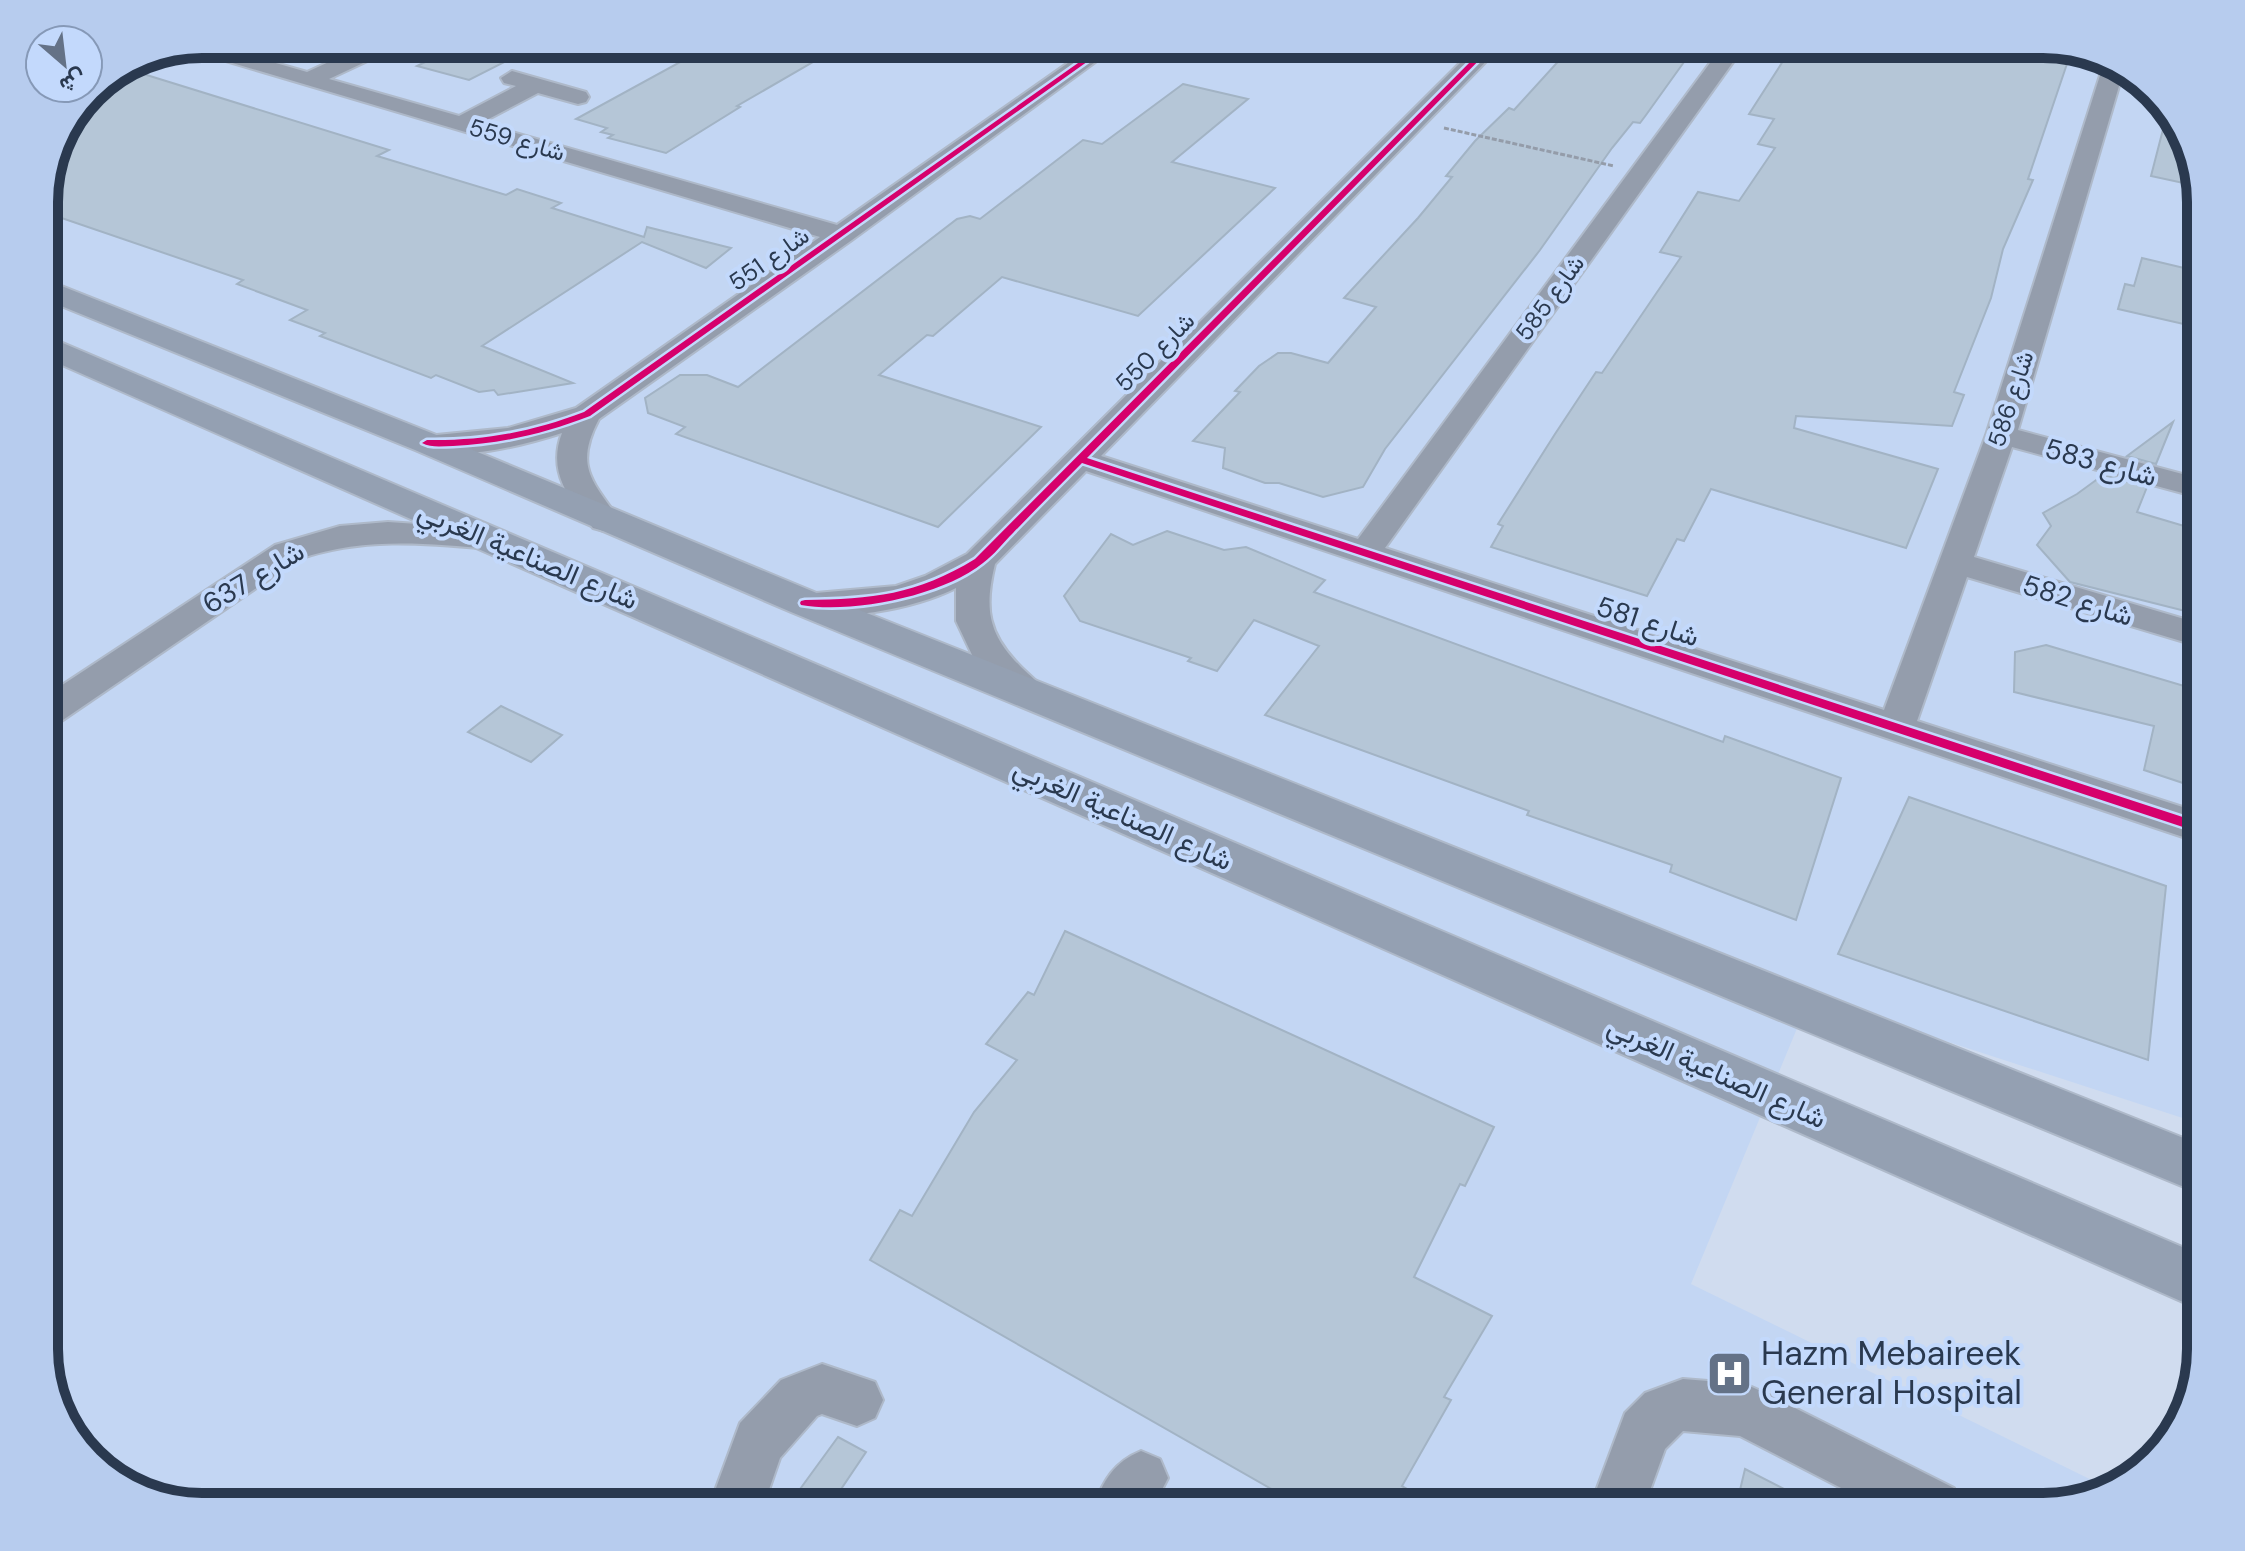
<svg xmlns="http://www.w3.org/2000/svg" width="2245" height="1551" viewBox="0 0 2245 1551" font-family="'DM Sans',Vazirmatn,sans-serif">
<rect width="100%" height="100%" fill="#d0dcef"/>
<polygon fill="#c3d6f3" points="202,44 2043,44 2131,71 2180,123 2201,201 2201,1124 1810,997 1691,1284 2114,1491 2044,1507 202,1507 114,1480 65,1428 44,1359 44,192 90,90 142,56"/>
<g fill="#b5c6d7" stroke="#a2b3c4" stroke-width="2">
<polygon points="462,44 540,44 469,80 417,66"/>
<polygon points="713,44 844,44 737,106 740,107 666,153 608,138 613,135 601,132 607,128 576,119"/>
<polygon points="1574,44 1692,44 1679,61 1684,62 1646,115 1640,123 1633,122 1612,148 1540,250 1385,449 1363,487 1323,497 1279,483 1265,483 1223,468 1225,448 1193,441 1240,392 1235,391 1259,366 1278,353 1291,353 1328,363 1376,307 1344,298 1418,218 1452,177 1446,176 1475,141 1509,108 1514,110"/>
<polygon points="1794,44 2044,44 2071,52 2028,179 2033,180 2003,249 1991,298 1954,392 1964,395 1952,426 1796,416 1794,428 1938,469 1906,548 1711,489 1684,541 1677,539 1647,596 1491,547 1503,526 1498,524 1555,434 1596,372 1602,373 1681,257 1660,252 1698,192 1739,201 1775,148 1758,144 1774,119 1749,114"/>
<polygon points="124,68 389,150 377,156 506,195 517,189 561,203 552,208 644,237 647,227 731,248 706,268 642,242 482,346 573,383 498,395 494,390 479,392 436,375 431,378 320,336 325,333 290,320 307,310 237,284 243,280 44,212 44,192 56,141 90,90"/>
<polygon points="1183,84 1248,99 1172,162 1275,188 1138,316 1002,277 933,336 927,335 879,375 1041,427 938,527 676,434 685,427 648,413 645,398 680,375 707,375 738,387 957,219 970,216 980,219 1083,140 1102,144"/>
<polygon points="2168,110 2180,123 2197,186 2151,176"/>
<polygon points="2142,258 2201,272 2201,328 2118,309 2125,284 2134,286"/>
<polygon points="2173,422 2156,464 2127,456"/>
<polygon points="2103,475 2147,487 2137,512 2201,531 2201,615 2070,582 2037,545 2051,526 2043,513 2077,494"/>
<polygon points="1167,531 1224,550 1246,547 1325,580 1314,592 1723,742 1725,736 1841,778 1796,920 1670,872 1672,865 1527,815 1529,811 1265,715 1319,646 1254,620 1217,671 1188,661 1191,658 1080,621 1064,596 1111,534 1133,545"/>
<polygon points="2046,645 2201,691 2201,789 2144,770 2154,726 2014,692 2015,652"/>
<polygon points="501,706 562,735 531,762 468,732"/>
<polygon points="1909,797 2166,886 2148,1060 1838,954"/>
<polygon points="1065,931 1494,1127 1465,1186 1460,1184 1414,1277 1492,1316 1444,1397 1451,1400 1402,1486 1439,1507 1303,1507 870,1260 900,1210 912,1216 974,1112 1017,1060 986,1044 1028,992 1034,995"/>
<polygon points="838,1437 866,1452 829,1507 787,1507"/>
<polygon points="1745,1469 1819,1507 1736,1507"/>
</g>
<g fill="none" stroke-linecap="round" stroke-linejoin="round">
<defs>
<g id="minor">
<path d="M209 44 307 72 368 44H396L393 49 329 79 459 116 516 86 504 83 501 78 512 71 586 92 589 97 586 102 578 104 538 93 481 123 837 225 1095 44H1120L852 240 599 419C573 468 594 482 620 521L615 528 604 531 593 528C569 499 547 472 562 433 518 447 462 461 416 449L412 443 416 437 508 428 576 408 820 237 182 48Z"/>
<path d="M1429 44H1503L1101 456 1358 539 1724 44H1746L1385 548 1884 710 1986 435 2103 66 2105 63 2124 69 2018 430 2201 479V498L2012 447 1974 557 2201 624V647L1967 577 1917 721 2201 813V843L1086 471 995 564C984 609 988 634 1021 667 1030 676 1040 683 1047 694L1042 703 1029 706 1016 703 974 659 956 621V588C914 609 839 623 793 611L788 603 793 595 896 586 925 576 967 554 1467 56 1432 49Z"/>
<path d="M388 522 491 529 503 532 507 539 503 546 491 549C424 543 363 537 299 559L57 724 44 728V697L275 545 340 526Z"/>
<polygon points="822,1364 875,1382 883,1400 875,1418 857,1426 822,1414 817,1416 780,1458 763,1507 709,1507 740,1423 781,1380"/>
<polygon points="1683,1379 1745,1384 1763,1392 1954,1488 1962,1507 1878,1507 1740,1436 1683,1431 1665,1449 1644,1507 1590,1507 1625,1413 1645,1393"/>
<path d="M1141 1451 1160 1459 1168 1478 1153 1507H1093C1104 1480 1114 1462 1141 1451Z"/>
</g>
<g id="major">
<polygon points="44,279 439,436 819,594 2201,1145 2201,1194 791,612 415,450 44,299"/>
<polygon points="44,335 2201,1255 2201,1310 44,357"/>
</g>
</defs>
<use href="#minor" stroke="#aeb9c9" stroke-width="4"/>
<use href="#major" stroke="#aeb9c9" stroke-width="4"/>
<polyline stroke="#949ca9" stroke-width="3" stroke-dasharray="5 2" stroke-linecap="butt" points="1444,128 1614,166"/>
<use href="#minor" fill="#949dac" fill-rule="evenodd"/>
<use href="#major" fill="#94a0b2" fill-rule="evenodd"/>
<defs>
<g id="cycleway">
<path d="M1105 44H1112L590 416C546 433 501 444 453 446 443 446 431 448 422 443L427 440C482 441 532 432 584 412Z"/>
<path d="M1488 44H1495L1087 458 2201 823V833L1082 463C1059 486 1036 509 1013 533 1003 543 994 555 983 563 942 596 852 614 801 605L800 603 801 601 805 600C873 599 916 595 975 559Z"/>
</g>
</defs>
<use href="#cycleway" stroke="#c3d9fc" stroke-width="5"/>
<use href="#cycleway" fill="#d6006c" fill-rule="evenodd"/>
</g>
<defs>
<symbol id="hospital-square" viewBox="-11 -11 22 22"><rect x="-9" y="-9" width="18" height="18" rx="4" fill="#647287" stroke="#c3d9fc"/><path d="M-5-5h3v3.5h4V-5h3V5h-3V1.5h-4V5h-3Z" fill="#fff"/></symbol>
</defs>
<g fill-rule="evenodd">
<use href="#hospital-square" x="1704" y="1348" width="51" height="51"/>
</g>
<g text-anchor="middle" stroke-width="8" stroke-linejoin="round" paint-order="stroke">
<g font-size="24" fill="#2a394f" stroke="#c3d9fc">
<text transform="translate(517 140) rotate(16)" y="8">شارع 559</text>
<text transform="translate(769 259) rotate(-35)" y="8">شارع 551</text>
<text transform="translate(1550 298) rotate(-54)" y="8">شارع 585</text>
<text transform="translate(1155 352) rotate(-45)" y="8">شارع 550</text>
<text transform="translate(2011 399) rotate(-72)" y="8">شارع 586</text>
</g>
<g font-size="28" fill="#2a394f" stroke="#c3d9fc">
<text transform="translate(2101 462) rotate(15)" y="10">شارع 583</text>
<text transform="translate(528 555) rotate(23)" y="10">شارع الصناعية الغربي</text>
<text transform="translate(253 577) rotate(-31)" y="10">شارع 637</text>
<text transform="translate(2078 600) rotate(17)" y="10">شارع 582</text>
<text transform="translate(1648 621) rotate(18)" y="10">شارع 581</text>
<text transform="translate(1123 814) rotate(24)" y="10">شارع الصناعية الغربي</text>
<text transform="translate(1717 1072) rotate(24)" y="10">شارع الصناعية الغربي</text>
</g>
<g font-size="34" fill="#2a394f" stroke="#c3d9fc" text-anchor="start">
<text x="1761" y="1365">Hazm Mebaireek<tspan x="1761" dy="39">General Hospital</tspan></text>
</g>
</g>
<path d="M0 0H2245V1551H0ZM202 58H2043A144 144 0 0 1 2187 202V1349A144 144 0 0 1 2043 1493H202A144 144 0 0 1 58 1349V202A144 144 0 0 1 202 58Z" fill="#b7ccee" fill-rule="evenodd"/>
<path fill="none" stroke="#2a394f" stroke-width="10" d="M202 58H2043A144 144 0 0 1 2187 202V1349A144 144 0 0 1 2043 1493H202A144 144 0 0 1 58 1349V202A144 144 0 0 1 202 58Z"/>
<g transform="translate(64 64) rotate(152)"><circle r="38" fill="#c3d9fc" stroke="#8699b7" stroke-width="2"/>
<path d="M0-6L14 30L0 20L-14 30Z" fill="#647287"/>
<text y="-12" font-size="22" font-weight="bold" text-anchor="middle" fill="#2a394f">ش</text>
</g>
</svg>
